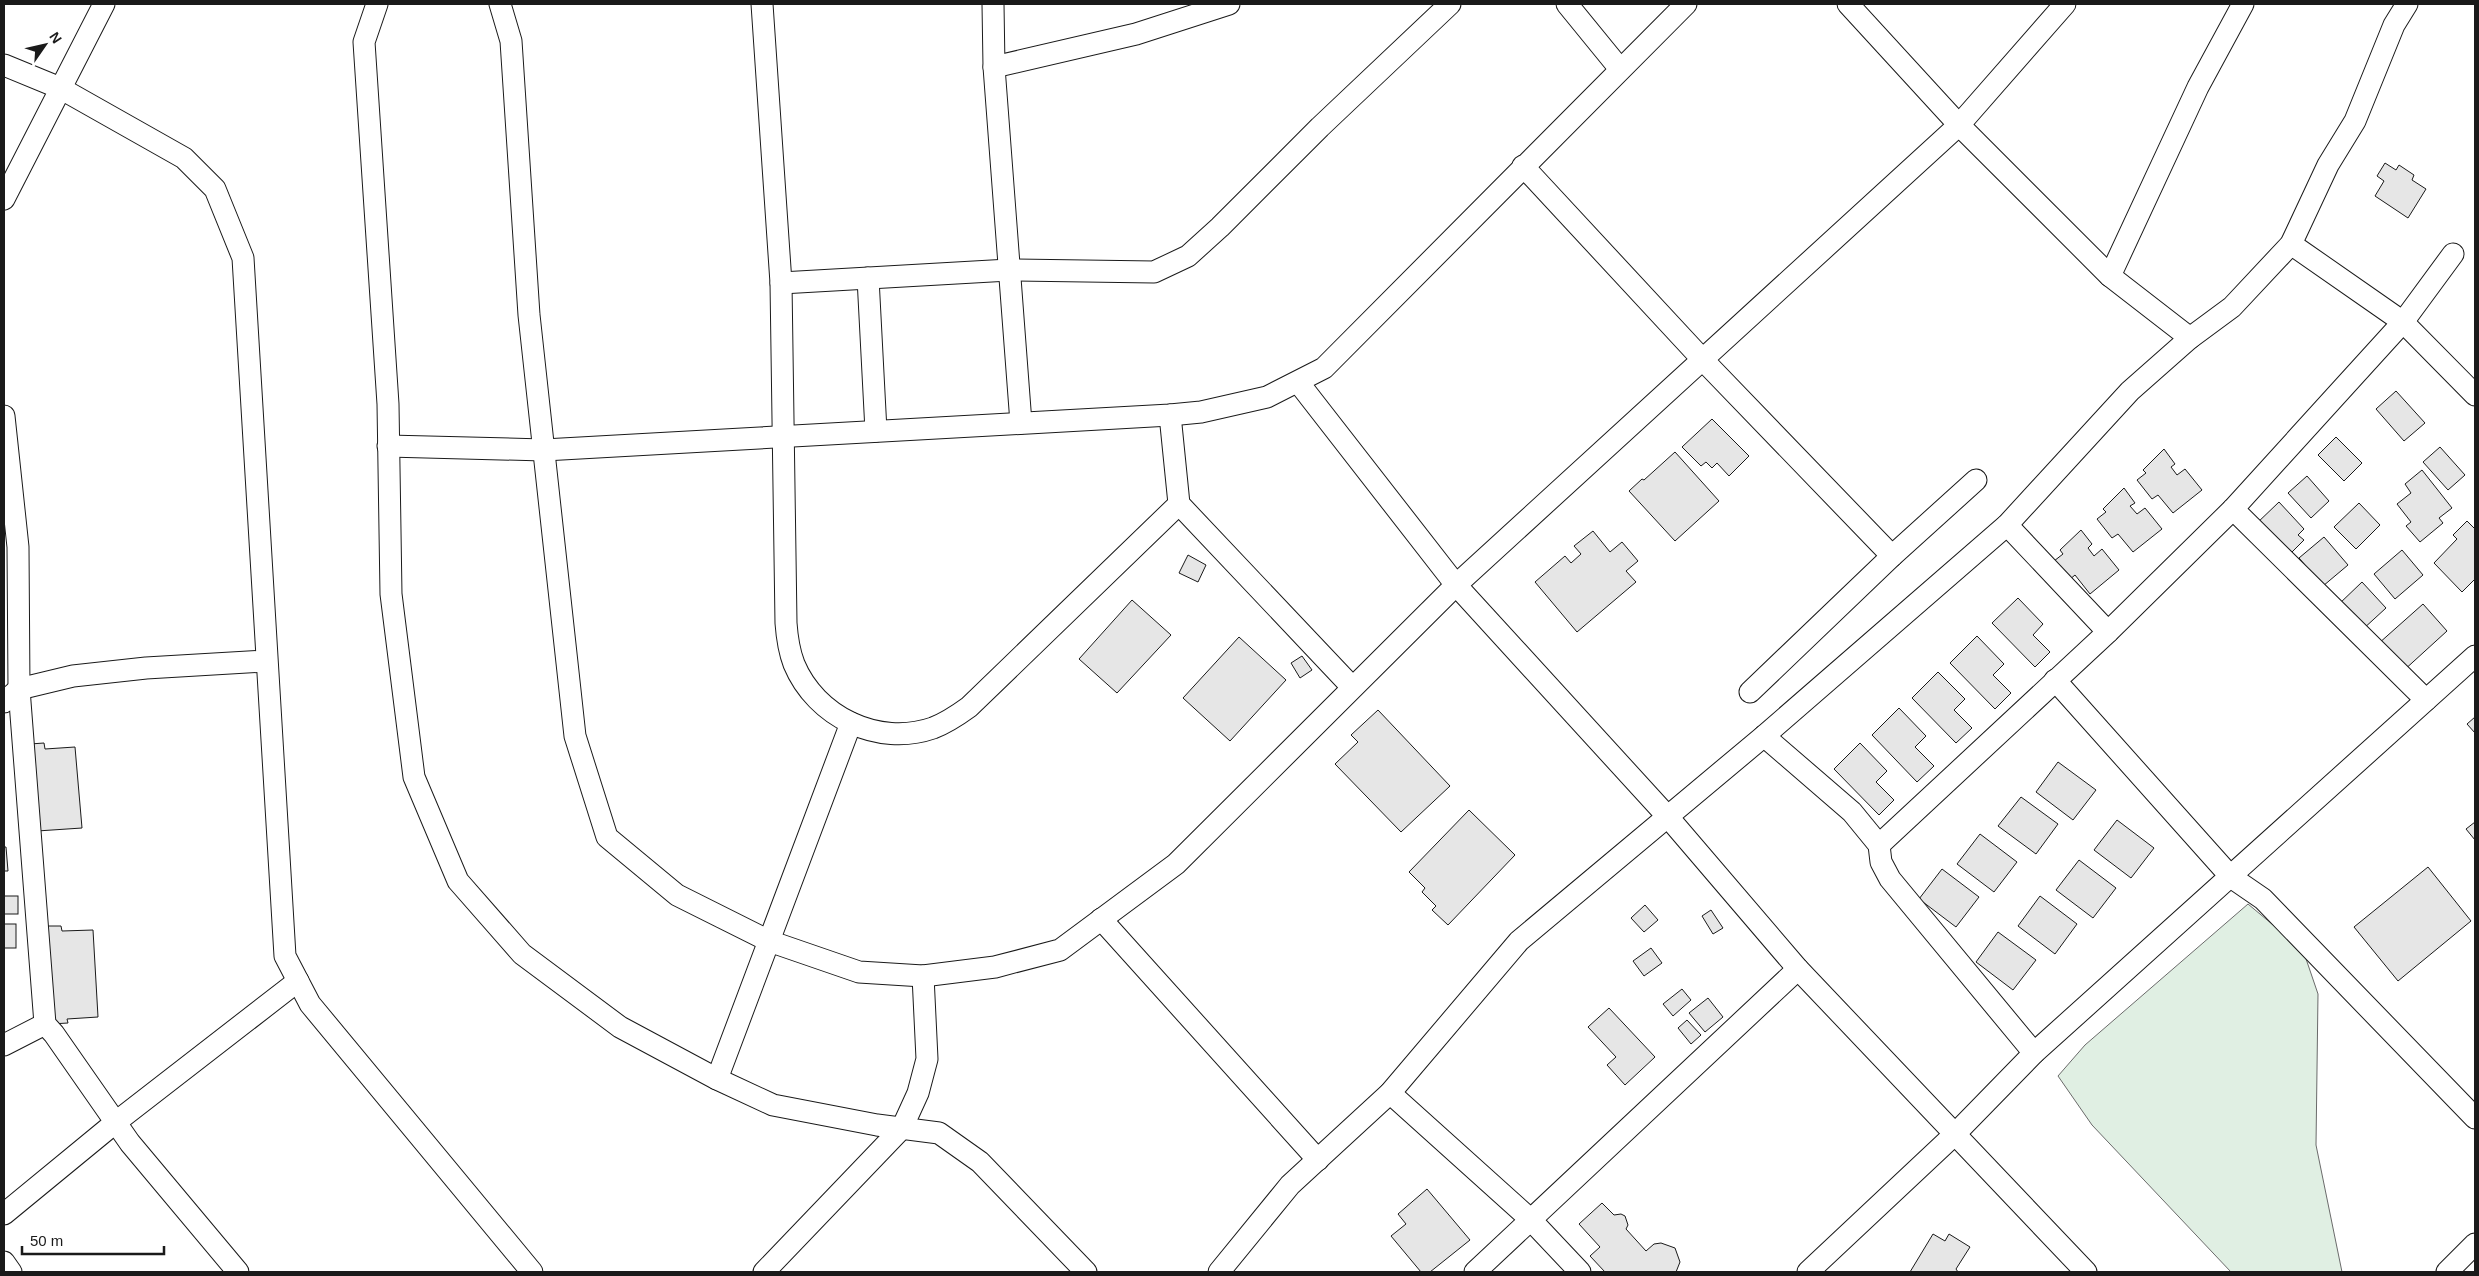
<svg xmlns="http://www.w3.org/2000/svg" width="2479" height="1276" viewBox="0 0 2479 1276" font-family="Helvetica,sans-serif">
<rect width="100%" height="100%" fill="#fff"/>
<polygon fill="#e0efe3" stroke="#6a6a6a" points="2248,904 2303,950 2318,994 2316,1145 2342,1272 2231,1272 2092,1125 2058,1076 2085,1045"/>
<g fill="#e6e6e6" stroke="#1a1a1a">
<polygon points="2385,163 2396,170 2399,165 2414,175 2412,180 2426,189 2408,218 2375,196 2384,181 2377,176"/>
<polygon points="2396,391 2425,423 2404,441 2376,409"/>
<polygon points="1712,419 1749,456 1729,476 1717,463 1712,468 1706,462 1701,466 1682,447"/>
<polygon points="2336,437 2362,463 2344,481 2318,455"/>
<polygon points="2440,447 2465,475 2448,490 2423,462"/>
<polygon points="2164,449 2175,464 2171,467 2177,475 2185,469 2202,490 2173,513 2158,495 2152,499 2137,480 2146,473 2143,470"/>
<polygon points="1675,452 1719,501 1675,541 1629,491 1642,479 1644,480"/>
<polygon points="2422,470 2452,508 2439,518 2443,523 2420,542 2406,526 2411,522 2397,504 2411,493 2405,484"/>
<polygon points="2307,476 2329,501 2311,518 2288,493"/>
<polygon points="2124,488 2135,503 2130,506 2137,514 2145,508 2162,529 2133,552 2118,534 2112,538 2097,519 2106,512 2103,509"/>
<polygon points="2279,502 2304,529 2298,535 2304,540 2286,558 2255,525"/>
<polygon points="2359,503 2380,525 2356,549 2334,527"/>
<polygon points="2467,521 2475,529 2475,579 2462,592 2434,563 2457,539 2453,535"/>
<polygon points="2081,530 2092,544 2088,548 2094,556 2102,549 2119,570 2090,594 2075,575 2069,580 2054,561 2063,554 2060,550"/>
<polygon points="1593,531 1610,552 1622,542 1638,561 1626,571 1636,582 1577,632 1535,582 1565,556 1571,563 1581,554 1574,546"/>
<polygon points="2324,537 2348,565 2323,586 2299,558"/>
<polygon points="2402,550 2423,575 2395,599 2374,574"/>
<polygon points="1188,555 1206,565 1198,582 1179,573"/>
<polygon points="2362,582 2386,608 2362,630 2338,605"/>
<polygon points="2018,598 2043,624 2033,635 2050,652 2035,667 1992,623"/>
<polygon points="1132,600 1171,635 1117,693 1079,659"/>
<polygon points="2423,604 2447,631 2402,672 2378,644"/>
<polygon points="1977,636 2004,664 1993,675 2011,693 1995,709 1950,663"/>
<polygon points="1239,637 1286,680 1230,741 1183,698"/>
<polygon points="1302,656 1312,670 1300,678 1291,663"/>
<polygon points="1938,672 1965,699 1954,710 1972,728 1956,743 1912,698"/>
<polygon points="1899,708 1926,736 1915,747 1934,766 1917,782 1872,735"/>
<polygon points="1378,710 1450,786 1401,832 1335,764 1358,742 1351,735"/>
<polygon points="2475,717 2475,733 2467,724"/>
<polygon points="44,743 45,749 75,747 82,828 37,831 30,744"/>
<polygon points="1860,743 1887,771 1876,782 1894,800 1879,815 1834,769"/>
<polygon points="2058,762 2096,790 2073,820 2036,792"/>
<polygon points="2021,797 2058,824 2036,854 1998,826"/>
<polygon points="1469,810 1515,855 1448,925 1432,910 1436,906 1422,892 1425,888 1409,872"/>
<polygon points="2117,820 2154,848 2131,878 2094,850"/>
<polygon points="2475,822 2475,840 2466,829"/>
<polygon points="1980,834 2017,862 1994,892 1957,864"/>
<polygon points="4,847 6,847 8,871 4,871"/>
<polygon points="2079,860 2116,888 2093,918 2056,890"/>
<polygon points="2428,867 2471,921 2398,981 2354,927"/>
<polygon points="1942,869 1979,897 1956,927 1919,899"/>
<rect x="4" y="896" width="14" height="18"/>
<polygon points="2040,896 2077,924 2055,954 2018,926"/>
<polygon points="1645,905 1658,920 1644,932 1631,918"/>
<polygon points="1711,910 1723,928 1713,934 1702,916"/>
<rect x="4" y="924" width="12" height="24"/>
<polygon points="46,926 61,926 62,931 93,930 98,1017 67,1019 68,1023 51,1024"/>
<polygon points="1998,932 2036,960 2013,990 1976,962"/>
<polygon points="1651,948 1662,963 1644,976 1633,961"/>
<polygon points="1682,989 1691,1000 1673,1016 1663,1004"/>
<polygon points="1708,998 1723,1017 1705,1032 1689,1013"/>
<polygon points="1609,1008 1655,1057 1625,1085 1607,1065 1616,1057 1588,1027"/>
<polygon points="1687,1020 1701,1035 1691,1044 1678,1028"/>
<polygon points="1427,1189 1470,1240 1430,1272 1421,1272 1391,1236 1406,1224 1398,1214"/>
<polygon points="1602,1203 1614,1215 1621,1214 1625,1216 1628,1225 1626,1229 1646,1251 1654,1244 1661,1243 1675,1248 1680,1262 1676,1272 1605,1272 1590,1256 1600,1247 1579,1224"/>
<polygon points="1933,1234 1945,1241 1949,1234 1970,1247 1956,1269 1958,1272 1910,1272"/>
</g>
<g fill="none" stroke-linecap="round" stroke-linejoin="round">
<defs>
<g id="minor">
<polyline points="377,4 364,42 388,404 391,594 414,777 458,881 522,954 620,1027 717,1079 773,1105 877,1125 939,1133 980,1162 1086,1272"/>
<polyline points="500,4 511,41 529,315 575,736 607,837 677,895 769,941 859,972 923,976 995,967 1060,950 1176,864 1456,585 1959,125 2065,4"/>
<path d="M762 4 781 283 786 623C787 637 789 651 794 664 816 717 878 747 933 728 946 723 958 715 969 707L1179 504"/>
<polyline points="993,4 994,67 1021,423"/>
<polyline points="1567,4 1620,69"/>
<polyline points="1848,4 1959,125 2110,276 2190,338"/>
<polyline points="4,65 60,88 184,158 215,189 243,258 285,956 310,1004 532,1272"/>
<polyline points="994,67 1136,34 1229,4"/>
<polyline points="1523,166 1703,360 1892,556"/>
<polyline points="4,199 104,4"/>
<polyline points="2291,244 2403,322 2475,395"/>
<polyline points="2110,276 2198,87 2243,4"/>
<polyline points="868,278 876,431"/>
<polyline points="781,283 1009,270 1154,272 1188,256 1220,227 1320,127 1450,4"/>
<polyline points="1298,382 1456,585 1668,817 1798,969 2086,1272"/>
<polyline points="1170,415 1179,504 1352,687"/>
<polyline points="4,416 18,547 19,689 45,1024 54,1034 130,1143 238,1272"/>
<polyline points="388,446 544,450 1170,415 1201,412 1267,397 1324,368 1686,4"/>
<polyline points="2233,509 2426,700"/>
<polyline points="2007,525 2108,632"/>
<polyline points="2055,680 2231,877 2263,899 2475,1118"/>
<polyline points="1750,692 1892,556 1976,480"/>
<polyline points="4,702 19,689 73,676 146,668 266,661"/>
<polyline points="1764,736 1852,812 1879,845 1881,862 1890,879 2034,1053"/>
<polyline points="1879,845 2108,632 2233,509 2403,322 2453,254"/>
<polyline points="1101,919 1318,1160"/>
<polyline points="4,1045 45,1024"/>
<polyline points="717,1079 851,723"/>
<polyline points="1390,1093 1530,1219 1580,1272"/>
<polyline points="4,1214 116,1122 298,981"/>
<polyline points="4,1262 11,1272"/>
<polyline points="764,1272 902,1128 918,1093 927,1059 923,976"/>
<polyline points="1219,1272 1290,1185 1390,1093 1519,941 1764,736 2007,525 2130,391 2190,338 2232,307 2291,244 2328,165 2355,121 2394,25 2407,4"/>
<polyline points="1475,1272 1798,969"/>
<polyline points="1808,1272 1955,1134 2034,1053 2475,656"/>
<polyline points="2447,1272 2475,1244"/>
</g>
</defs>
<use href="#minor" stroke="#1a1a1a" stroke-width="23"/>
<use href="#minor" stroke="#fff" stroke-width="21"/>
</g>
<rect width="2479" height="1276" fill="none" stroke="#1a1a1a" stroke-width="10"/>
<g transform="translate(45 45) rotate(56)" stroke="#ffffff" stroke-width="4" paint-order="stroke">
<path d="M0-4L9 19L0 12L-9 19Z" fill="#1a1a1a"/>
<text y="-8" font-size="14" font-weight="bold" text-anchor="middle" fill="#1a1a1a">N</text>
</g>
<path d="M22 1246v8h142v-8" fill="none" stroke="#1a1a1a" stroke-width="2.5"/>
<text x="30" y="1246" font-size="15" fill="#1a1a1a" stroke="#ffffff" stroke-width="4" paint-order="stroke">50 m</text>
</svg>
